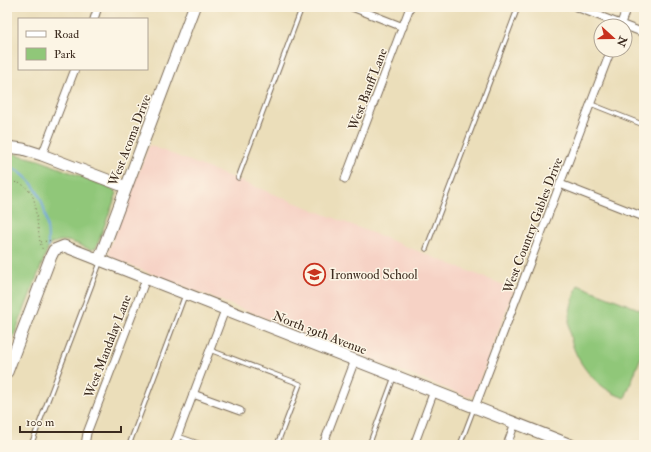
<svg xmlns="http://www.w3.org/2000/svg" width="651" height="452" viewBox="0 0 651 452" font-family="'IM FELL Double Pica',serif">
<rect width="100%" height="100%" fill="#fcf5e5"/>
<filter id="ink" filterUnits="userSpaceOnUse"><feTurbulence type="fractalNoise" baseFrequency=".025" numOctaves="2"/><feDisplacementMap in="SourceGraphic" scale="8" xChannelSelector="R" yChannelSelector="G"/><feConvolveMatrix kernelMatrix="1 2 1 2 8 2 1 2 1" color-interpolation-filters="sRGB"/></filter>
<filter id="wash" filterUnits="userSpaceOnUse"><feTurbulence type="fractalNoise" baseFrequency=".012" numOctaves="4" result="noise"/><feDisplacementMap in="SourceGraphic" scale="16" xChannelSelector="R" yChannelSelector="G"/><feGaussianBlur stdDeviation="0.9" result="paint"/><feColorMatrix in="noise" values="0 0 0 0 0 0 0 0 0 0 0 0 0 0 0 0 0 1.4 0 .05"/><feComposite in="paint" operator="in"/></filter>
<g filter="url(#wash)">
<rect width="100%" height="100%" fill="#ebdeba"/>
<polygon fill="#f6d2c5" points="149,145 514,289 475,394 473,396 468,397 111,258 108,251"/>
<g fill="#90c779" stroke="#66784c">
<path d="M7 152 39 160 113 189 117 193 96 248 91 250C77 244 62 235 49 246L7 354Z"/>
<path d="M578 285 644 311V349L625 398C595 389 569 356 569 324 569 310 573 298 578 285Z"/>
</g>
<g fill="none" stroke-linecap="round" stroke-linejoin="round">
<path stroke="#6ea5dc" stroke-width="2" d="M7 165C42 181 48 211 48 247"/>
</g>
</g>
<g filter="url(#ink)">
<g fill="none" stroke-linecap="round" stroke-linejoin="round">
<defs>
<g id="lane">
<polyline points="591,104 644,125"/>
<polyline points="238,178 302,7"/>
<polyline points="426,249 518,7"/>
<polyline points="210,350 300,384 277,445"/>
<polyline points="178,436 203,445"/>
<polyline points="31,445 100,263"/>
<polyline points="129,445 185,295"/>
<polyline points="369,445 394,377"/>
<polyline points="460,445 474,408"/>
</g>
<g id="street">
<polyline points="352,7 403,27"/>
<polyline points="576,7 644,33"/>
<polyline points="94,19 98,7"/>
<polyline points="620,26 627,7"/>
<polyline points="42,155 75,69"/>
<polyline points="345,179 410,7"/>
<polyline points="560,184 644,217"/>
<polyline points="193,394 240,411"/>
<polyline points="475,407 611,50"/>
<polyline points="85,445 87,433 146,279"/>
<polyline points="174,445 225,310"/>
<polyline points="323,445 355,360"/>
<polyline points="414,445 434,391"/>
<polyline points="507,445 515,423"/>
</g>
<g id="secondary">
<polyline points="7,147 23,149 42,155 126,187"/>
<polyline points="99,260 194,7"/>
<polyline points="7,372 51,256 54,250 64,246 571,445"/>
</g>
</defs>
<use href="#lane" stroke="#796955" stroke-width="5.5"/>
<use href="#street" stroke="#796955" stroke-width="9"/>
<use href="#secondary" stroke="#796955" stroke-width="13"/>
<g stroke="#796955" stroke-width="1" stroke-dasharray="1 3" stroke-linecap="butt">
<path d="M7 183C21 180 28 187 34 199L40 242 43 251"/>
<polyline points="41,242 53,240"/>
</g>
<use href="#lane" stroke="#fff" stroke-width="3.5"/>
<use href="#street" stroke="#fff" stroke-width="7"/>
<use href="#secondary" stroke="#fff" stroke-width="11"/>
</g>
</g>
<defs>
<symbol id="school-ring" viewBox="-11 -11 22 22"><circle r="9.5" fill="#fcf5e5" stroke="#c8321e" stroke-width="1.5"/><path d="M0-5L7-2L0 1L-7-2ZM-4 1L0 2.5L4 1V4Q0 6-4 4Z" fill="#c8321e"/></symbol>
</defs>
<g fill-rule="evenodd">
<use href="#school-ring" x="302" y="262" width="25" height="25"/>
</g>
<g text-anchor="middle" stroke-width="3" stroke-linejoin="round" paint-order="stroke">
<g font-size="13" fill="#3b2a1e" stroke="#fcf5e5">
<text transform="translate(367 89) rotate(-69)" y="5">West Banff Lane</text>
<text transform="translate(129 140) rotate(-69)" y="5">West Acoma Drive</text>
<text transform="translate(532 225) rotate(-69)" y="5">West Country Gables Drive</text>
<text transform="translate(320 332) rotate(21)" y="5">North 39th Avenue</text>
<text transform="translate(107 346) rotate(-69)" y="5">West Mandalay Lane</text>
</g>
<g font-size="13" fill="#3b2a1e" stroke="#fcf5e5" text-anchor="start">
<text x="330" y="279">Ironwood School</text>
</g>
</g>
<rect width="651" height="452" fill="none" stroke="#fcf5e5" stroke-width="24"/>
<rect x="18" y="18" width="130" height="52" fill="#fcf5e5" stroke="#afa495"/>
<rect x="26" y="31" width="20" height="6" fill="#ffffff" stroke="#afa495"/>
<text x="54" y="38" font-size="12" fill="#3b2a1e">Road</text>
<rect x="26" y="48" width="20" height="12" fill="#90c779" stroke="#afa495"/>
<text x="54" y="58" font-size="12" fill="#3b2a1e">Park</text>
<g transform="translate(613 38) rotate(111)"><circle r="19" fill="#fcf5e5" stroke="#afa495"/>
<path d="M0-3L7 15L0 10L-7 15Z" fill="#c8321e"/>
<text y="-6" font-size="11" font-weight="bold" text-anchor="middle" fill="#3b2a1e">N</text>
</g>
<path d="M20 426v6h101v-6" fill="none" stroke="#3b2a1e" stroke-width="2"/>
<text x="26" y="426" font-size="12" fill="#3b2a1e" stroke="#fcf5e5" stroke-width="3" paint-order="stroke">100 m</text>
</svg>
